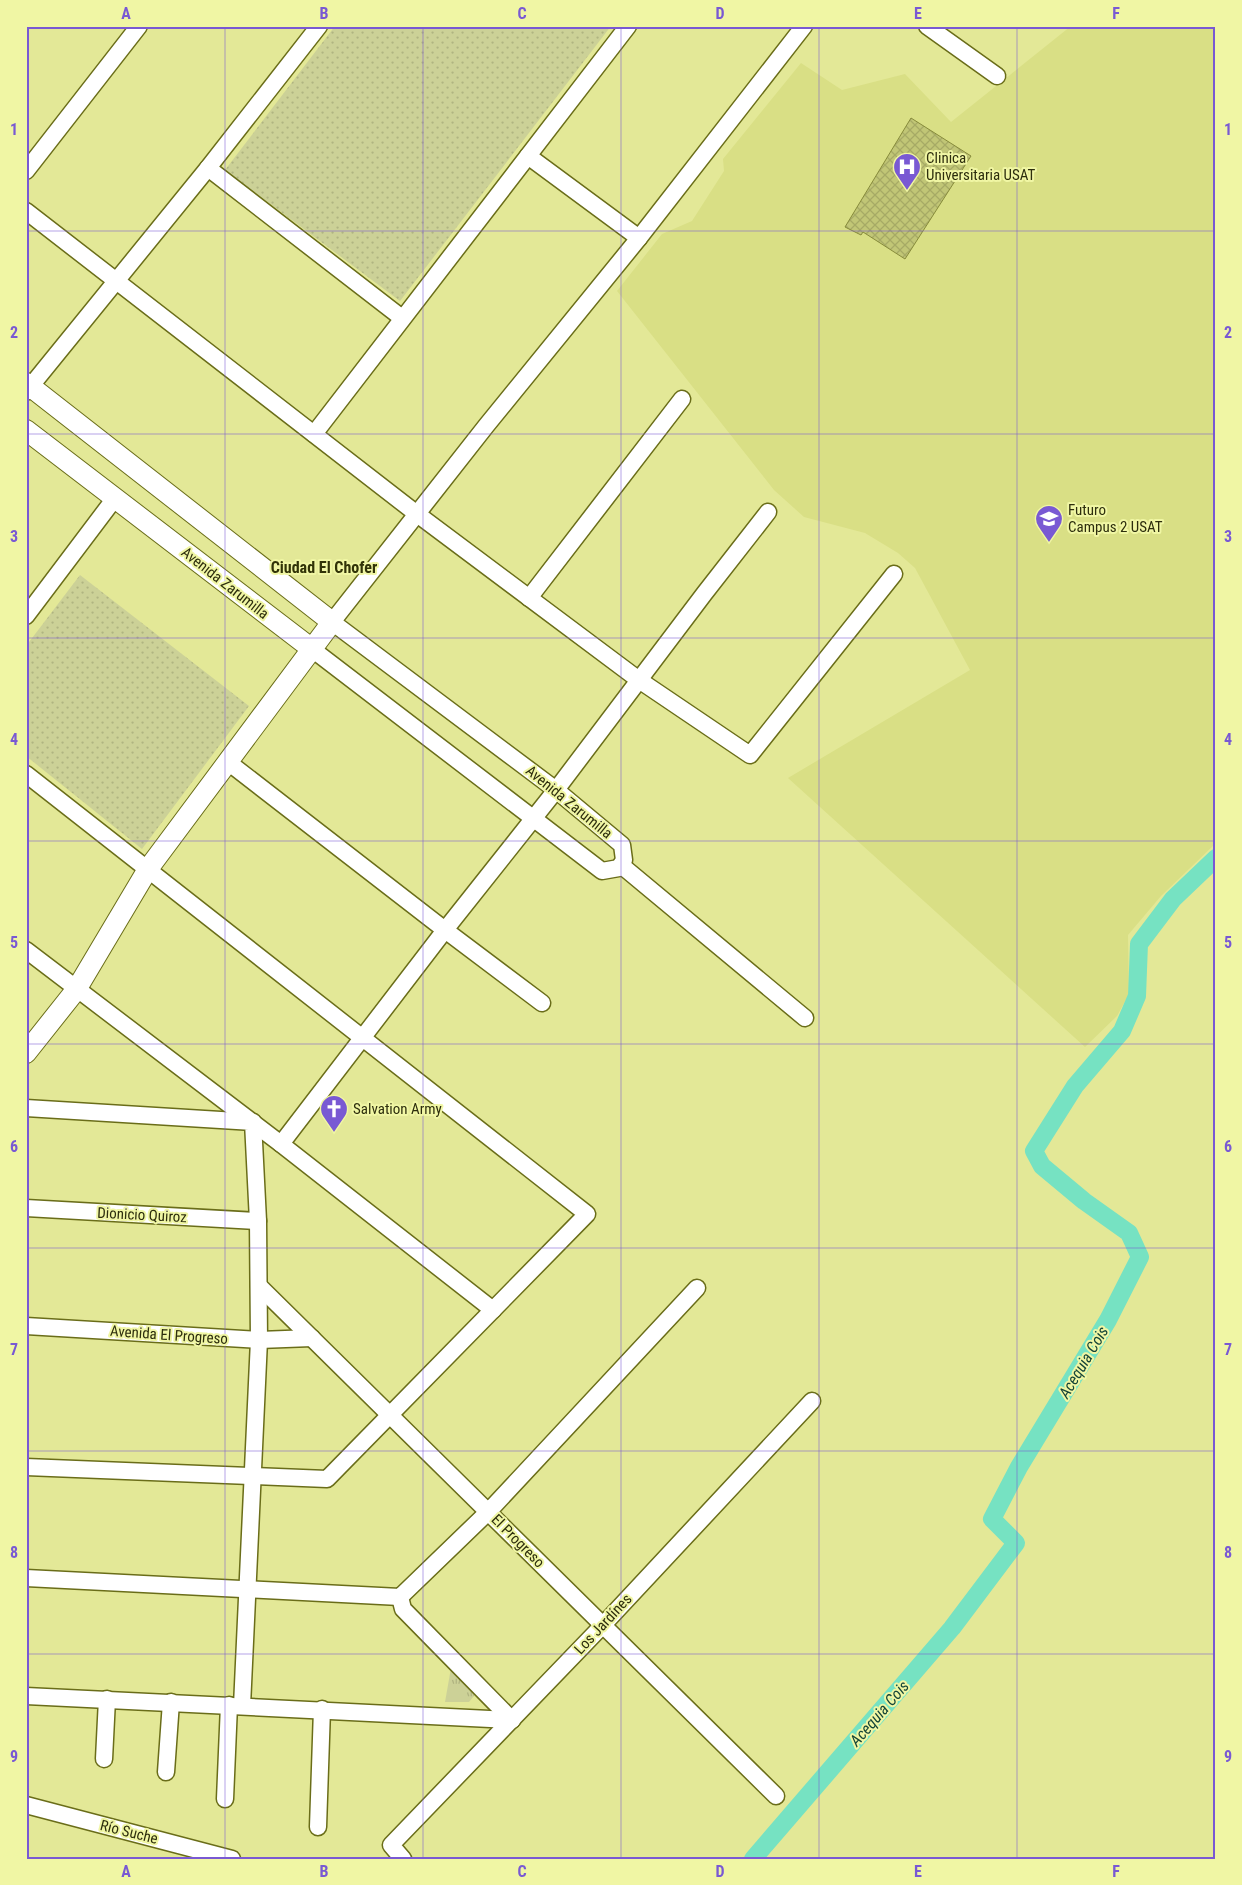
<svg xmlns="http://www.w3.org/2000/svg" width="1242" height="1885" viewBox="0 0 1242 1885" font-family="'Roboto Condensed',sans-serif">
<defs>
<pattern id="grass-tufts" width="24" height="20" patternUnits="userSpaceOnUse" patternTransform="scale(1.25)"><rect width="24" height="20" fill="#ccd197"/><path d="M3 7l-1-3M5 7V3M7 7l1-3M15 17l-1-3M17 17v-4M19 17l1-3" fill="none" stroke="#b0b481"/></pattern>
<pattern id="park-dots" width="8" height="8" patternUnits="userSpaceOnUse" patternTransform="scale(1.25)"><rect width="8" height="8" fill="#ccd197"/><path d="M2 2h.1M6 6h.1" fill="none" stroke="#b0b481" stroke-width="1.8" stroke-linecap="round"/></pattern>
<pattern id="building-cross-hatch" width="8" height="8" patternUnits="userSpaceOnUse" patternTransform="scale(1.25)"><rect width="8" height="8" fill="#c1c676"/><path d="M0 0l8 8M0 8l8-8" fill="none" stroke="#a6aa65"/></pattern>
</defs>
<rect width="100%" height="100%" fill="#e3e897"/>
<polygon fill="#d9df85" points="1071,26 1216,26 1216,843 1161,896 1128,935 1129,994 1117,1016 1085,1047 788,778 970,670 915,568 898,553 865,533 804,517 774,490 617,291 662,234 692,221 724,171 723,159 801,63 842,90 905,74 951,122"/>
<polygon fill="url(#grass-tufts)" points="451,1668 473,1692 474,1696 469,1702 445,1702"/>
<g fill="url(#park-dots)">
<polygon points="335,26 611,26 400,301 225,170"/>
<polygon points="80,575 249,706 142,849 26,756 26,646"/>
</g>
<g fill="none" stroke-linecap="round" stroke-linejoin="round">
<polyline stroke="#76e2c2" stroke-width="18" points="753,1859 952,1628 1016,1543 992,1519 1019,1467 1108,1320 1140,1257 1129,1233 1084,1201 1042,1166 1034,1151 1075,1086 1122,1031 1137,996 1139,944 1173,899 1216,858"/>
</g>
<polygon fill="url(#building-cross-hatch)" stroke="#878b3b" points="911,118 971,156 905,259 863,232 861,235 845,227"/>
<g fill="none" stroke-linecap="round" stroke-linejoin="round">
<defs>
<g id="minor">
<polyline points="927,26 997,76"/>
<polyline points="528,156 639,238"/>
<polyline points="208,168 402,318"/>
<polyline points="26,171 139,26"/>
<polyline points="26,211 417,514 639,680 750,755 894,574"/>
<polyline points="26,392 208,168 319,26"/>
<polyline points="314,434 628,26"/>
<polyline points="529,598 682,399"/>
<polyline points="26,616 115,498"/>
<polyline points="312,649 602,871 619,868 624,860 622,845 556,790 332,622 486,426 639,238 804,26"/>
<polyline points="228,762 445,930 542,1003"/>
<polyline points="26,774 587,1214 327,1479 26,1467"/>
<polyline points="621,865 805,1018"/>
<polyline points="26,950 281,1144 493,1310"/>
<polyline points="26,1108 253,1122 258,1221 259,1340 242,1706"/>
<polyline points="281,1144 445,930 556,790 704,594 768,512"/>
<polyline points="26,1208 258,1221"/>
<polyline points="259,1286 776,1796"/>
<polyline points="26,1326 259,1340 312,1338"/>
<polyline points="26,1578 400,1597 488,1512 697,1288"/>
<polyline points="400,1597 403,1609 512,1720"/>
<polyline points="26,1696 512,1720"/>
<polyline points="104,1759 107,1699"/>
<polyline points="166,1772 171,1702"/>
<polyline points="225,1799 229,1705"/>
<polyline points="26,1805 232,1859"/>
<polyline points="318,1827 322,1709"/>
<polyline points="403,1859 391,1845 603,1625 812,1401"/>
</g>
<g id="tertiary">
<polyline points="26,383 332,622 148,869 76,990 26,1053"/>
<polyline points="26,430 312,649"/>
</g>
</defs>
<use href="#minor" stroke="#6a6d19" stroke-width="19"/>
<use href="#tertiary" stroke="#6a6d19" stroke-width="22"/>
<use href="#minor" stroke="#fff" stroke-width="16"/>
<use href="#tertiary" stroke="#fff" stroke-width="20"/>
</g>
<path fill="none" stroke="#7959d3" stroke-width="1" stroke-opacity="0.55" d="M225 26V1859M423 26V1859M621 26V1859M819 26V1859M1017 26V1859M26 231H1216M26 434H1216M26 638H1216M26 841H1216M26 1044H1216M26 1248H1216M26 1451H1216M26 1654H1216"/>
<defs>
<symbol id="hospital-pin" viewBox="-11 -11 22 30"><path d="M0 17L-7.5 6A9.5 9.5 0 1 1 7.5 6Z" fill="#7959d3" stroke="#f0f6a4"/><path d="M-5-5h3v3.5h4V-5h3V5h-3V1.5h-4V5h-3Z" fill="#fff"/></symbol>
<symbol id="university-pin" viewBox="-11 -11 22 30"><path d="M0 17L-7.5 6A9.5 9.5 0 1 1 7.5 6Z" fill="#7959d3" stroke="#f0f6a4"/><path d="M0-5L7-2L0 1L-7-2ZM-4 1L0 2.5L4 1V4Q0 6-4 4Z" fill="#fff"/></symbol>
<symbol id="church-pin" viewBox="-11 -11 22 30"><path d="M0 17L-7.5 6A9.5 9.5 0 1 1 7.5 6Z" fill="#7959d3" stroke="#f0f6a4"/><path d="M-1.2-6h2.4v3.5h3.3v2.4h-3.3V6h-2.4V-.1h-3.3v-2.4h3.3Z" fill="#fff"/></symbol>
</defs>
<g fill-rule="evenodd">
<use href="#hospital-pin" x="891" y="151" width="32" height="43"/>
<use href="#university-pin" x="1033" y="503" width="32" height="43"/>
<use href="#church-pin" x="318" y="1093" width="32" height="43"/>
</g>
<g text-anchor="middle" stroke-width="4" stroke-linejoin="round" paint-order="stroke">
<g font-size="15" fill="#2d2e0d" stroke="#f0f6a4" text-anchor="start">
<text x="926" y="163">Clinica<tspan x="926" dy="17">Universitaria USAT</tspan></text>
<text x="1068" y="515">Futuro<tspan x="1068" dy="17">Campus 2 USAT</tspan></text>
<text x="353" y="1114">Salvation Army</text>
</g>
<g font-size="15" fill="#2d2e0d" stroke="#f0f6a4">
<text transform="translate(225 583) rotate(38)" y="5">Avenida Zarumilla</text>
<text transform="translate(569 802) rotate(39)" y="5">Avenida Zarumilla</text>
<text transform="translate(142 1215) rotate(3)" y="5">Dionicio Quiroz</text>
<text transform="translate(169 1335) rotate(4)" y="5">Avenida El Progreso</text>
<text transform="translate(518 1541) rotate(45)" y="5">El Progreso</text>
<text transform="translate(603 1624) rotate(-47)" y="5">Los Jardínes</text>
<text transform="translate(129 1832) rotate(14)" y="5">Río Suche</text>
</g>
<g font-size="16" font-weight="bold" fill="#313307" stroke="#f0f6a4">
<text x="324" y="573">Ciudad El Chofer</text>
</g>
<g font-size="16" font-style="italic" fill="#154538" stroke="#f0f6a4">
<text transform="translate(1083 1362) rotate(-59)" y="6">Acequia Cois</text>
<text transform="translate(879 1713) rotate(-49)" y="6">Acequia Cois</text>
</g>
</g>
<rect width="1242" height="1885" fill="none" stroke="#f0f6a4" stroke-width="55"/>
<rect x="28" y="28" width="1186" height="1830" fill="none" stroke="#7959d3" stroke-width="2"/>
<g font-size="16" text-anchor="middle" font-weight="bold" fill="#7959d3">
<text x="126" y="19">A</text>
<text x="324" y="19">B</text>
<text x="522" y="19">C</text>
<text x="720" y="19">D</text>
<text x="918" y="19">E</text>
<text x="1116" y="19">F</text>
<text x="14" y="135">1</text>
<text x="1228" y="135">1</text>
<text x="14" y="338">2</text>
<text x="1228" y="338">2</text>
<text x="14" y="542">3</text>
<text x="1228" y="542">3</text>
<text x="14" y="745">4</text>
<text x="1228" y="745">4</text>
<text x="14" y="948">5</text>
<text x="1228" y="948">5</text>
<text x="14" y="1152">6</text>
<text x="1228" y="1152">6</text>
<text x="14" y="1355">7</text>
<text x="1228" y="1355">7</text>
<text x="14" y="1558">8</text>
<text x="1228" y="1558">8</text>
<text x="14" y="1762">9</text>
<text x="1228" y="1762">9</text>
<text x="126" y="1877">A</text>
<text x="324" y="1877">B</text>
<text x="522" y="1877">C</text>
<text x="720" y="1877">D</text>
<text x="918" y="1877">E</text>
<text x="1116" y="1877">F</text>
</g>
</svg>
